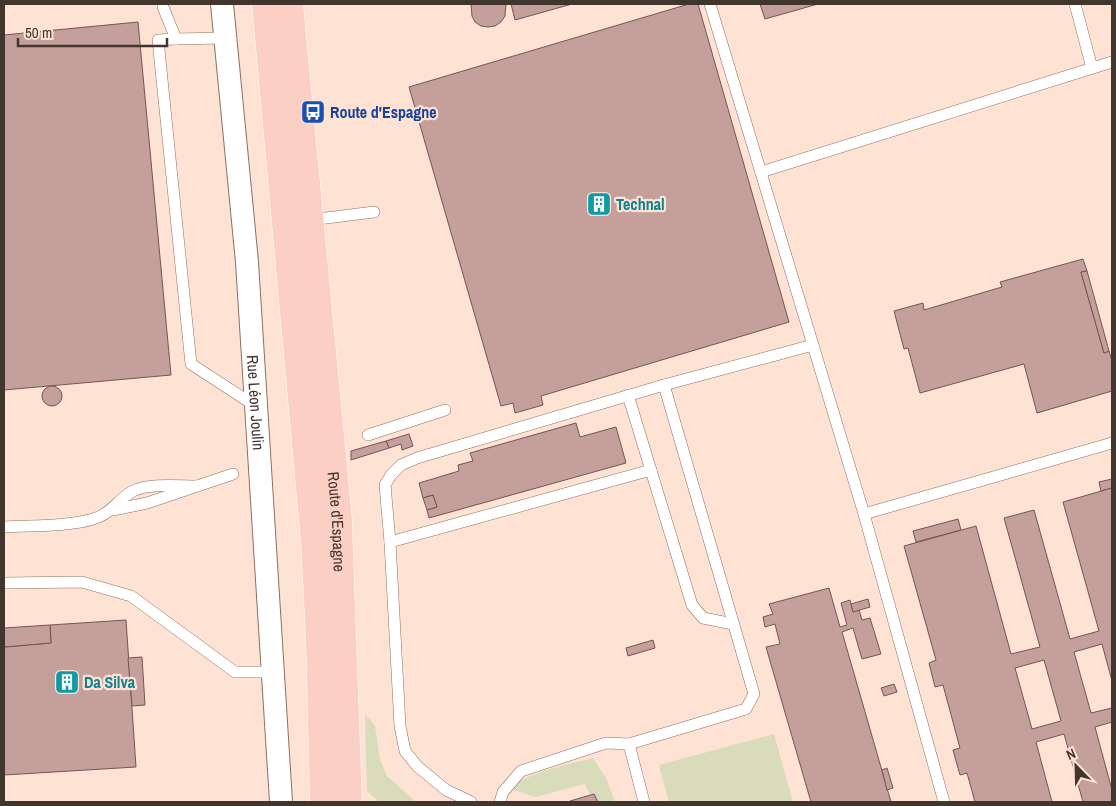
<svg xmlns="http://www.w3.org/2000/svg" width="1116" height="806" viewBox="0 0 1116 806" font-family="'Archivo Narrow',sans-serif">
<rect width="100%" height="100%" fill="#fee2d4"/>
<g fill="#d9dcba">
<polygon points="365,714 375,726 380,759 387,776 416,802 379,802 367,791"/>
<polygon points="774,734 793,802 669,802 659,765"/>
<path d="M593 758 606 778 615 802H607V801L598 802 594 794 590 795 585 784 535 797 513 790C518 773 576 763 593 758Z"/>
</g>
<g fill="#c49f9b" stroke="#765552" fill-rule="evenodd">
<polygon points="471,4 506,4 505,16 501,22 495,26 488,27 481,26 475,22 472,16"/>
<polygon points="511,4 572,4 515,20"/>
<polygon points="689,4 698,4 789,322 541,396 543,405 515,413 513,403 501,406 409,87"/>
<polygon points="760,4 818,4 765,19"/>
<polygon points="138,22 171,375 4,390 4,35"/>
<polygon points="1083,259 1087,271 1081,272 1104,353 1109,351 1112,361 1112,391 1037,413 1024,364 920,393 908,348 904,349 894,311 923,303 924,310 1002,287 1000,282"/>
<polygon points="1087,271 1109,351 1104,353 1081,272"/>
<circle cx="52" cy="396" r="10"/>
<polygon points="576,423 580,437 616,427 626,463 429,518 427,510 437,507 433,495 423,498 419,483 459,471 458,465 473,461 470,453"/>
<polygon points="409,434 413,446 402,450 401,444 389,448 386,441"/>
<polygon points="386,441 389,448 351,460 351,451"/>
<polygon points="1112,479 1112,488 1101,491 1099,482"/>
<path d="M1112 488V681L1102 644 1074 652 1091 713 1112 708V722L1095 727 1112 790V802H1083L1064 734 1036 742 1052 802H975L967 773 960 775 953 750 960 748 943 685 935 687 929 663 936 660 904 546 976 526 1011 654 1040 647 1004 518 1034 510 1070 639 1099 631 1063 502ZM1044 660 1061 721 1032 729 1015 668Z"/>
<polygon points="433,495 437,507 427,510 423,498"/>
<polygon points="958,519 961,530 916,542 913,531"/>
<polygon points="829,588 840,627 847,625 841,603 850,600 853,612 859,610 862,620 870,618 881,654 862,659 853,628 842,632 891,802 811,802 766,647 780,644 775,624 765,627 763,617 773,614 769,604"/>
<polygon points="868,599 870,607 853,612 851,604"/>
<polygon points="126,620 136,767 4,775 4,647 51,643 50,625"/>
<polygon points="50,625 51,643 4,647 4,628"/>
<polygon points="653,640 655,648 628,656 626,648"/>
<polygon points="142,657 145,705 132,706 128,658"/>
<polygon points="894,684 897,692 884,696 881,688"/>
<polygon points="887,768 893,788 887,790 882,770"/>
<polygon points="594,794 598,802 571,802 570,801"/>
</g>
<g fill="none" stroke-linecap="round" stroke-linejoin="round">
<defs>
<g id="lane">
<polyline points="710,4 864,514 944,802"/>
<polyline points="1075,4 1092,68"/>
<polyline points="163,7 176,39 224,38"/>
<polyline points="176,39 158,40 191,364 257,407"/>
<polyline points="761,172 1112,62"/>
<polyline points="310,220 374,212"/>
<polyline points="628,395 692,605 703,618 733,624"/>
<polyline points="368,435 445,410"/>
<polyline points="113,510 147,503 233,474"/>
<polyline points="864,514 1112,443"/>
<path d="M4 527C31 525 70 527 96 518 112 513 119 498 133 491 149 483 179 486 197 486"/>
<polyline points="390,542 651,470"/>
<polyline points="4,583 82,582 131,596 235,672 273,672"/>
<polyline points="629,744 644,802"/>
<polyline points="471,802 446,790 417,766 405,751 400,726 390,542 385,485 391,475 401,465 417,458 664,385 813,345"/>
<polyline points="500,802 503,792 521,771 606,743 629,744 746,709 754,694 664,385"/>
</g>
<g id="street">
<path id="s1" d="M222 4 247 262 281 802"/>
</g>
<g id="primary">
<polyline points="266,4 315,542 320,641 324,802"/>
<path id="s2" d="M289 4 338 520 348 802"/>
</g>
</defs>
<use href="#lane" stroke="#8d7060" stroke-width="12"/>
<use href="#street" stroke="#8d7060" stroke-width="24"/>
<use href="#primary" stroke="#fff" stroke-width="29"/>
<use href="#lane" stroke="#fff" stroke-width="11"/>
<use href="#street" stroke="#fff" stroke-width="22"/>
<use href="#primary" stroke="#fccfc4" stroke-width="28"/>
</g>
<defs>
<symbol id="bus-square" viewBox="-11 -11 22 22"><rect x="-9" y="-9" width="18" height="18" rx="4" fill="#1a4fb4" stroke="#fee2d4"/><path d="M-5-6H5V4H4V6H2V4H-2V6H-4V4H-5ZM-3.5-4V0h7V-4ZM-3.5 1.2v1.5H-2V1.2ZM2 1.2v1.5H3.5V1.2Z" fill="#fff"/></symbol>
<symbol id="building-square" viewBox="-11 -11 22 22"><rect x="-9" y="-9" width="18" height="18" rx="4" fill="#0f9aa8" stroke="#fee2d4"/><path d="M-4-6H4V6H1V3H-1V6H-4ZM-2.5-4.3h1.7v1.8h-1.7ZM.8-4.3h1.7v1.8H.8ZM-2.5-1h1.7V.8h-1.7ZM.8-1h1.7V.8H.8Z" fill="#fff"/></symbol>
</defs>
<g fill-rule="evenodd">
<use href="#bus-square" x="299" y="98" width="28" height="28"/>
<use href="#building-square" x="585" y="190" width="28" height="28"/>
<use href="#building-square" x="53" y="668" width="28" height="28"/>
</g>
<g text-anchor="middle" stroke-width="4.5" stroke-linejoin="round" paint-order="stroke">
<g font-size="16" font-weight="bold" fill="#164399" stroke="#fee2d4" text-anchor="start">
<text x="330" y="118">Route d'Espagne</text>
</g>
<g font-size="16" font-weight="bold" fill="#0d838f" stroke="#fee2d4" text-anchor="start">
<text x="616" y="210">Technal</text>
<text x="84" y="688">Da Silva</text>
</g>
<g font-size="16" fill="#42352e" stroke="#fee2d4">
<text dy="6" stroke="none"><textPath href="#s1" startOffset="400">Rue Léon Joulin</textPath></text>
<text dy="6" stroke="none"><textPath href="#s2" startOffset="520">Route d'Espagne</textPath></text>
</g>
</g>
<rect width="1116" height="806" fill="none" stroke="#42352e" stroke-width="10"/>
<g transform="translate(1076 766) rotate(337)" stroke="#fee2d4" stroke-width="4" paint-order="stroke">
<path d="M0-4L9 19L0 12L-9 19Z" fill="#42352e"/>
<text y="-8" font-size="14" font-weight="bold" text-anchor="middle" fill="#42352e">N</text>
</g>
<path d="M18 38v8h149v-8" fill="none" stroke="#42352e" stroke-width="2.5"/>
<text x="25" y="38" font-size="15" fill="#42352e" stroke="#fee2d4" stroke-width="4" paint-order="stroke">50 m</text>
</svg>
